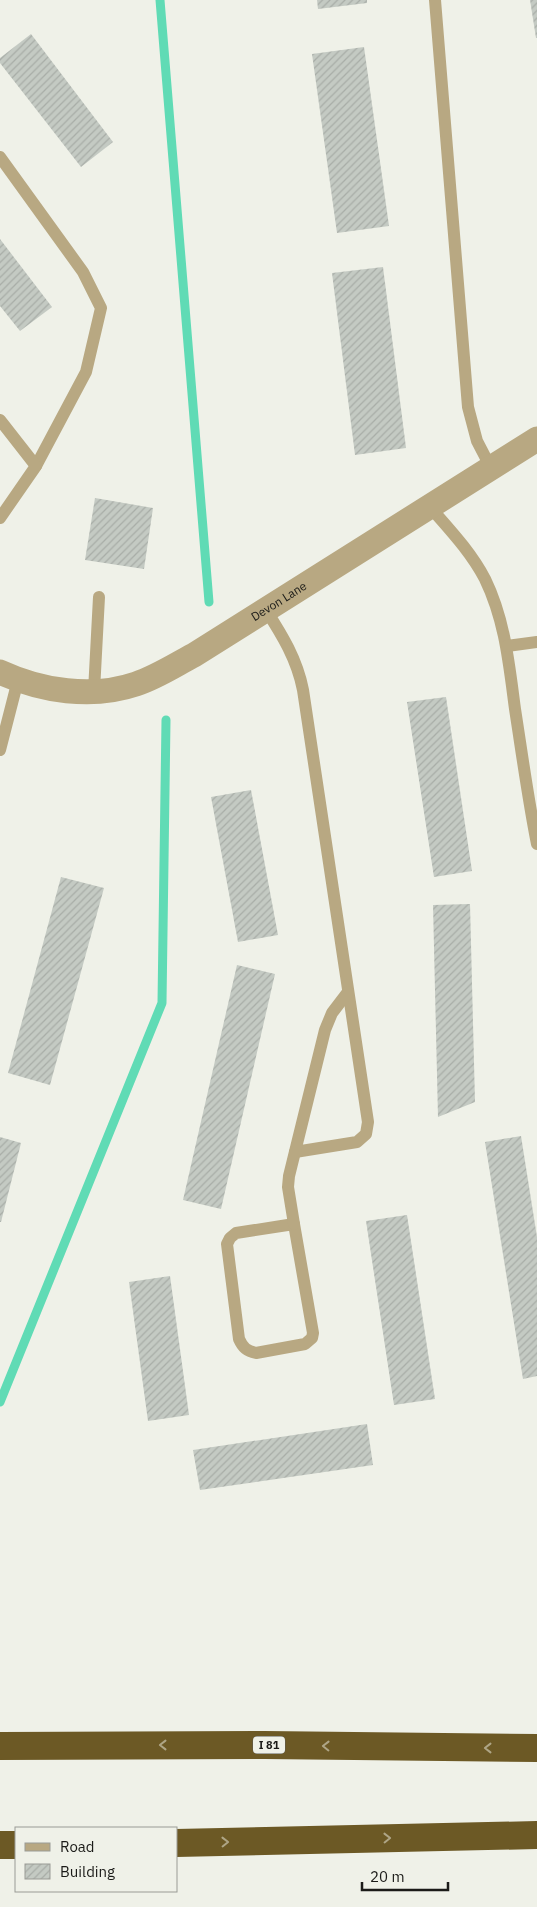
<svg xmlns="http://www.w3.org/2000/svg" width="537" height="1907" viewBox="0 0 537 1907" font-family="'IBM Plex Sans',sans-serif">
<defs>
<pattern id="building-hatch" width="6" height="6" patternUnits="userSpaceOnUse" patternTransform="scale(1.25)"><rect width="6" height="6" fill="#c4cac3"/><path d="M-1 1l2-2M0 6l6-6M5 7l2-2" fill="none" stroke="#a8ada7"/></pattern>
</defs>
<rect width="100%" height="100%" fill="#eff1e8"/>
<g fill="none" stroke-linecap="round" stroke-linejoin="round">
<g stroke="#60dbb5" stroke-width="9">
<polyline points="160,0 209,602"/>
<polyline points="0,1402 162,1003 166,720"/>
</g>
</g>
<g fill="url(#building-hatch)">
<polygon points="317,0 367,0 367,3 318,9"/>
<polygon points="530,0 537,0 537,38 536,38"/>
<polygon points="31,34 113,142 81,167 0,63 0,58"/>
<polygon points="364,47 389,226 337,233 312,54"/>
<polygon points="0,239 52,307 20,331 0,306"/>
<polygon points="383,267 406,448 355,455 332,273"/>
<polygon points="95,498 153,508 144,569 85,560"/>
<polygon points="446,697 472,871 434,877 407,702"/>
<polygon points="251,790 278,935 238,942 211,797"/>
<polygon points="61,877 104,888 50,1085 8,1073"/>
<polygon points="470,904 475,1102 438,1117 433,905"/>
<polygon points="237,965 275,974 221,1209 183,1200"/>
<polygon points="521,1136 537,1237 537,1376 523,1379 485,1142"/>
<polygon points="0,1137 21,1143 1,1222 0,1222"/>
<polygon points="407,1215 435,1399 394,1405 366,1221"/>
<polygon points="170,1276 189,1415 148,1421 129,1282"/>
<polygon points="367,1424 373,1465 200,1490 193,1450"/>
</g>
<g fill="none" stroke-linecap="round" stroke-linejoin="round">
<g stroke="#b8a882" stroke-width="12">
<polyline points="435,0 468,407 477,441 491,468"/>
<polyline points="0,157 83,272 101,308 86,372 36,466"/>
<polyline points="0,420 36,466 0,518"/>
<path d="M430 507C450 530 471 552 485 579 505 620 509 664 515 709 522 754 528 799 537 844"/>
<path d="M266 610C282 635 297 659 303 690L368 1122 366 1134 357 1142 295 1152"/>
<polyline points="507,646 537,642"/>
<polyline points="94,691 99,597"/>
<polyline points="0,750 18,680"/>
<path d="M294 1224 313 1333 312 1338 305 1344 256 1353C247 1351 243 1348 239 1339L227 1244 230 1238 236 1233Z"/>
<polyline points="294,1224 288,1187 289,1176 325,1030 332,1013 348,992"/>
</g>
<path stroke="#b8a882" stroke-width="25" id="s1" d="M0 672C41 691 92 699 136 684 157 677 175 665 194 655L537 439"/>
<g stroke="#6c5925" stroke-width="28">
<polyline points="0,1746 265,1745 537,1748"/>
<polyline points="176,1843 537,1835"/>
<polyline points="0,1845 16,1845"/>
</g>
</g>
<defs><path id="oneway-chevron" d="M-2-3.5L2.5 0L-2 3.5" fill="none" stroke-width="1.6" stroke-linecap="round" stroke-linejoin="round" transform="scale(1.25)"/></defs>
<g stroke="#aea586">
<use href="#oneway-chevron" transform="translate(163 1745) rotate(180)"/>
<use href="#oneway-chevron" transform="translate(326 1746) rotate(-179)"/>
<use href="#oneway-chevron" transform="translate(488 1748) rotate(-180)"/>
<use href="#oneway-chevron" transform="translate(387 1838) rotate(-1)"/>
<use href="#oneway-chevron" transform="translate(225 1842) rotate(-1)"/>
</g>
<g text-anchor="middle" stroke-width="5" stroke-linejoin="round" paint-order="stroke">
<rect fill="#eff1e8" stroke="#5b5b56" stroke-width="1" x="253" y="1736.5" width="32" height="17" rx="4"/>
<g font-size="11" font-weight="bold" fill="#1b1b18">
<text x="269" y="1749">I 81</text>
</g>
<g font-size="12" fill="#1b1b18" stroke="#eff1e8">
<text dy="4" stroke="none"><textPath href="#s1" startOffset="305">Devon Lane</textPath></text>
</g>
</g>
<rect x="15" y="1827" width="162" height="65" fill="#eff1e8" stroke="#9a9b95"/>
<rect x="25" y="1843" width="25" height="8" fill="#b8a882" stroke="#9a9b95"/>
<text x="60" y="1852" font-size="15" fill="#1b1b18">Road</text>
<rect x="25" y="1864" width="25" height="15" fill="url(#building-hatch)" stroke="#9a9b95"/>
<text x="60" y="1877" font-size="15" fill="#1b1b18">Building</text>
<path d="M362 1882v8h86v-8" fill="none" stroke="#1b1b18" stroke-width="2.5"/>
<text x="370" y="1882" font-size="15" fill="#1b1b18" stroke="#eff1e8" stroke-width="4" paint-order="stroke">20 m</text>
</svg>
